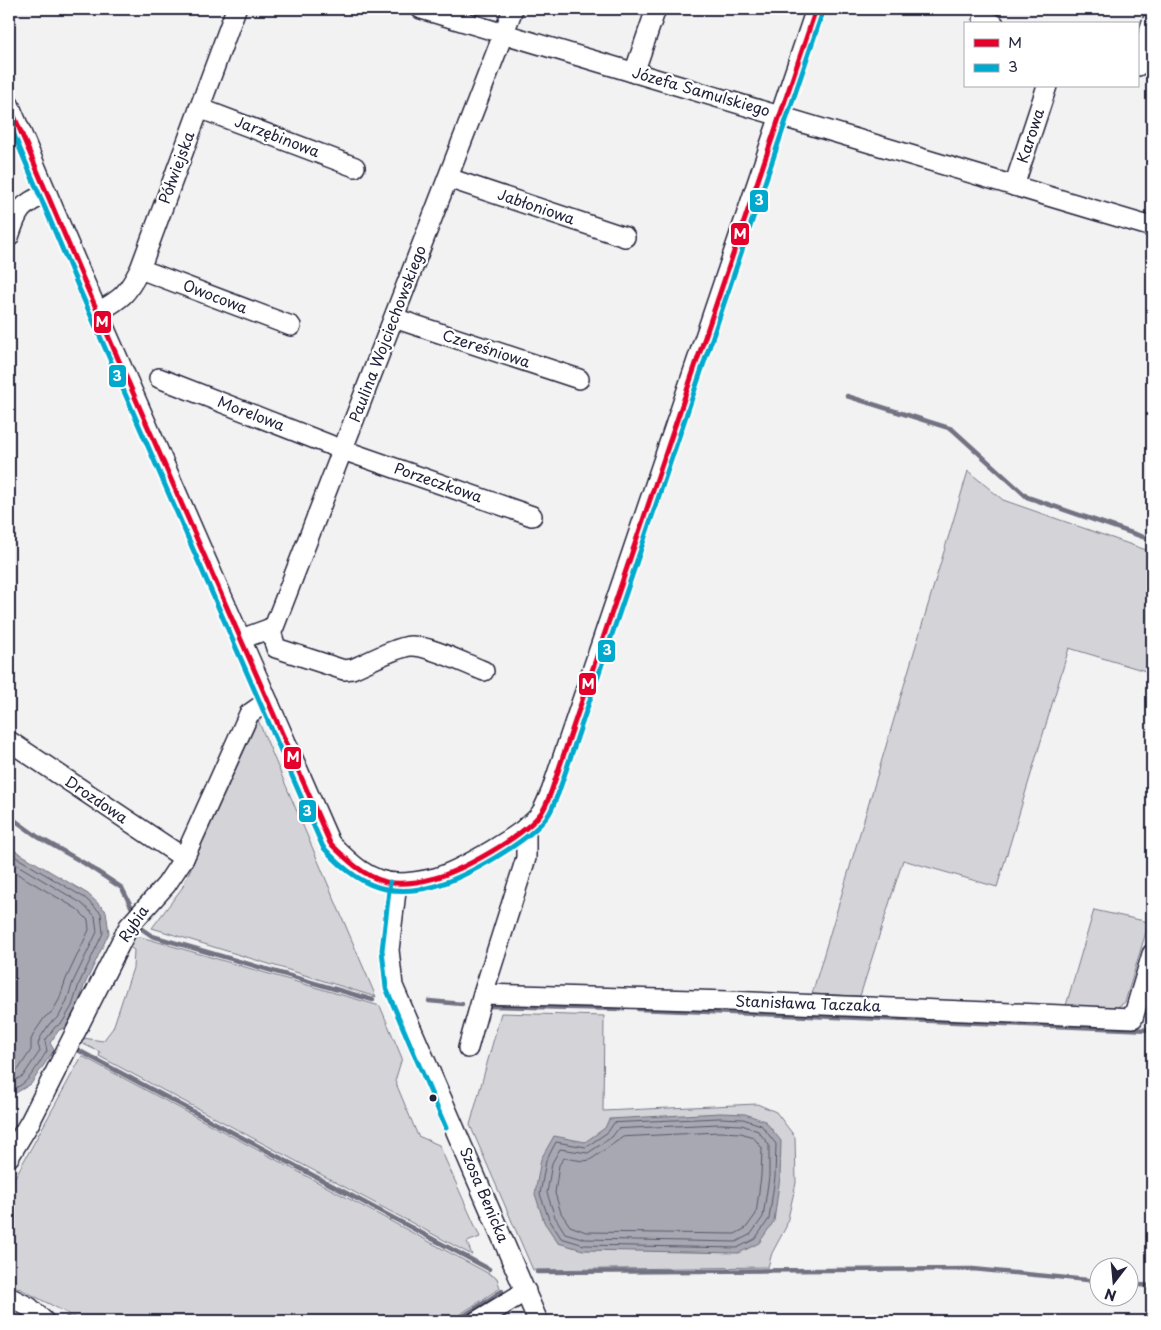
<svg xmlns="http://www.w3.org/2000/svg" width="1161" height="1330" viewBox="0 0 1161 1330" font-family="'Playpen Sans',sans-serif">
<rect width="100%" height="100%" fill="#f2f2f3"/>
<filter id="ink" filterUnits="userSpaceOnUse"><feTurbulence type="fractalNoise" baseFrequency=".02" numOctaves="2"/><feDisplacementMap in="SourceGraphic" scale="10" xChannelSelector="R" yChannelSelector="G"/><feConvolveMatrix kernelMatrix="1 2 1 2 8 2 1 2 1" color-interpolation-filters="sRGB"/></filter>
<g filter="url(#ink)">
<g fill="#d3d3d8" stroke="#7a7a8a">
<polygon points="968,471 1003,500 1152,552 1152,673 1069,648 997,887 903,860 860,996 812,994"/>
<polygon points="258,720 376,997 152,928 182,888"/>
<polygon points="1094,910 1149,922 1125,1002 1110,1012 1065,1009"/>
<polygon points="134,935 380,1006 402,1058 395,1081 418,1136 439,1145 480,1237 467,1242 472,1255 99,1056 100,1052 81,1043 83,1038 103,1041 113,1028 133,968 134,950 128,946"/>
<polygon points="501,1013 604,1016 603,1111 757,1104 776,1112 795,1137 796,1183 786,1227 772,1253 768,1267 533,1270 470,1125"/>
<polygon points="82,1056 497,1278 500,1288 450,1321 82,1321 9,1283 9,1188"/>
</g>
<g fill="#a8a8b2" stroke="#727282">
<polygon points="9,847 88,894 106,911 109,933 84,986 77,1008 65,1028 59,1030 50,1043 54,1050 31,1084 14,1094 9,1093"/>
<polygon points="720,1113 745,1114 765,1121 781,1141 780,1177 774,1221 759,1243 739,1253 583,1250 558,1243 544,1222 535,1194 541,1159 554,1136 585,1142 605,1128 609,1119"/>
</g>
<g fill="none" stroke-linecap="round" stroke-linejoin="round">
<g stroke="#58586b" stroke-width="1">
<path d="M9 853 85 898 101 913 103 933 79 984 72 1006 62 1023 55 1027 45 1041 47 1051C38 1064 27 1089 9 1089"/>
<polyline points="9,860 81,903 95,916 97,932 73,982 66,1003 58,1018 50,1023 40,1038 38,1044 40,1051 23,1076 9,1083"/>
<polyline points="9,869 77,909 88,920 89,930 66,979 59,1000 52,1012 45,1017 34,1033 31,1040 31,1050 18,1070 9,1075"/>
<polygon points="720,1118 743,1119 761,1125 776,1144 775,1177 769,1219 755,1239 737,1248 584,1245 561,1238 549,1219 540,1194 546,1161 556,1142 586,1147 608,1132 614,1123"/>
<polygon points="720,1124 742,1125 758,1131 769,1145 769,1177 763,1217 751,1234 736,1242 585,1239 565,1233 555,1217 547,1193 552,1163 560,1149 588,1153 612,1137 618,1129"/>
<polygon points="720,1132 741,1133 753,1137 762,1148 761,1176 756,1214 746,1228 735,1234 586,1232 570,1226 561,1213 555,1193 559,1165 564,1158 583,1161 590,1160 623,1137"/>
</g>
<g stroke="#727282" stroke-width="4.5">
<polyline points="847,396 952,429 1027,497 1152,540"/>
<polyline points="9,816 38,837 84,863 122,888 132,908"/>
<polyline points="139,927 152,936 373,1000"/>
<polyline points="429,1001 462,1004"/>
<polyline points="489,1006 623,1009"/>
<polyline points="638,1009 1152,1030"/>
<polyline points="76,1049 489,1269"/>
<polyline points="537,1272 973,1269 1098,1281"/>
<polyline points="1128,1284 1152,1286"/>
<polyline points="67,1318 76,1321"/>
<polyline points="456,1321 502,1291"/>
</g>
<defs>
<g id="minor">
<polyline points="421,9 1152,227"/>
<polyline points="987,9 983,20 994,24"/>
<polyline points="1138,66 1152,22"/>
<polyline points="634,73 656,9"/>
<path d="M9 104 85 283 330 843C349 862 368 882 397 883 409 883 423 881 435 878 459 871 527 833 541 813 545 807 548 798 551 792L816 9"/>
<polyline points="199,108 355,167"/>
<polyline points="448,178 625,237"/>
<polyline points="1014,186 1047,86"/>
<path d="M9 237C18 209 20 206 47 193"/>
<polyline points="140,269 291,326"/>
<path d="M98 312C123 298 127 294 140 269L236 9"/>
<polyline points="394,318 579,379"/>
<polyline points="159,378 343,450 532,516"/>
<path d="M270 628 276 648 344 670 352 669C367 663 396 647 411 646 428 645 466 664 484 671"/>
<polyline points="241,639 274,627 513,9"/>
<polyline points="9,741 184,858"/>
<polyline points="397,883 389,950 393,986 538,1321"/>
<polyline points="483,994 729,1001 1133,1018 1152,954"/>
<polyline points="468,1048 483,994 526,858 526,827"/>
<polyline points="9,1157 30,1122 129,926 166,885 184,858 249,714 259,707 269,703"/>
<polyline points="9,1297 29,1307 44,1321"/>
<polyline points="477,1321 526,1291"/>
</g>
</defs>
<use href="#minor" stroke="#22223b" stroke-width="22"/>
<use href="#minor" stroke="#fff" stroke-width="19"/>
<defs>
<path id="bus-1" d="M9 104 85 283 330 843C346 859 363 876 386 882 401 885 420 882 435 878 463 870 524 836 541 813 546 807 548 799 551 792L816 9"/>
<g id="bus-2">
<path d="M9 123 78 286 323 847C339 865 361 885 386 889 402 892 420 890 435 886 466 877 526 843 546 818 552 812 554 802 558 794L823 11"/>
<polyline points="390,882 382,950 386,988 446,1128"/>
</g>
</defs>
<use href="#bus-1" stroke="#fff" stroke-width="9"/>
<use href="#bus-2" stroke="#fff" stroke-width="9"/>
<use href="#bus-1" stroke="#e4002b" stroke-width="5"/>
<use href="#bus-2" stroke="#00a9ce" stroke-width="5"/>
</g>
</g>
<circle fill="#22223b" stroke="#fff" stroke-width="2" cx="433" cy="1098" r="4.5"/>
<g text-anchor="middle" stroke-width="4.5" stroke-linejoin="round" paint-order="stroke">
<g font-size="15" fill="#22223b" stroke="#fff">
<text transform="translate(701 92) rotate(16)" y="5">Józefa Samulskiego</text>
<text transform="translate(1031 136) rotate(-72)" y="5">Karowa</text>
<text transform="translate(277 137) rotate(21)" y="5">Jarzębinowa</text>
<text transform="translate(177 168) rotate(-70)" y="5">Półwiejska</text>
<text transform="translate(536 207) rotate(19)" y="5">Jabłoniowa</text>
<text transform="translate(215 297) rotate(21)" y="5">Owocowa</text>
<text transform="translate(388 334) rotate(-69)" y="5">Paulina Wojciechowskiego</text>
<text transform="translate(486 349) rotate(18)" y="5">Czereśniowa</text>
<text transform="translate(251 414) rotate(21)" y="5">Morelowa</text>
<text transform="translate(438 483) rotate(19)" y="5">Porzeczkowa</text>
<text transform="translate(96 800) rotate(34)" y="5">Drozdowa</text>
<text transform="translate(134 924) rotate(-56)" y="5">Rybia</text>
<text transform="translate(808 1004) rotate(2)" y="5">Stanisława Taczaka</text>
<text transform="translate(484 1195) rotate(67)" y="5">Szosa Benicka</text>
</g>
</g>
<g stroke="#fff" stroke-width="2">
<rect x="749" y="189" width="20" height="24" rx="5" fill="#00a9ce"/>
<rect x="730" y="222" width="20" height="24" rx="5" fill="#e4002b"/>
<rect x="93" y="310" width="19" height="24" rx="5" fill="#e4002b"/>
<rect x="108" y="364" width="19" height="24" rx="5" fill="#00a9ce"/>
<rect x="597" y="639" width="19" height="24" rx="5" fill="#00a9ce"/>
<rect x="578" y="672" width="19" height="24" rx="5" fill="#e4002b"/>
<rect x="283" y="746" width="19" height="24" rx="5" fill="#e4002b"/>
<rect x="298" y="799" width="19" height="24" rx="5" fill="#00a9ce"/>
</g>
<g font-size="14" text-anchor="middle" font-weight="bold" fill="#fff">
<text x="759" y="205">3</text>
<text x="740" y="239">M</text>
<text x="102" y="327">M</text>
<text x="117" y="381">3</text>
<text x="607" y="655">3</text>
<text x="588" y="689">M</text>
<text x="293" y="762">M</text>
<text x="307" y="816">3</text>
</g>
<rect width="1161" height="1330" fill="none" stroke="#fff" stroke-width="30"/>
<rect x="15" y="15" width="1131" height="1300" fill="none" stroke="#22223b" stroke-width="2" filter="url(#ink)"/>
<rect x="964" y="22" width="175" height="65" fill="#ffffff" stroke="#a7a7b1"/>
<rect x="974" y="39" width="25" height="8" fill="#e4002b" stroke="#a7a7b1"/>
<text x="1008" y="48" font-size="15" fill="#22223b">M</text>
<rect x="974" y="64" width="25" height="8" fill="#00a9ce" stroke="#a7a7b1"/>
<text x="1008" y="72" font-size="15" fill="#22223b">3</text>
<g transform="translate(1114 1282) rotate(196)"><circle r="24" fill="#ffffff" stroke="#a7a7b1"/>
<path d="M0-4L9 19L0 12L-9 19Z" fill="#22223b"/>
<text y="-8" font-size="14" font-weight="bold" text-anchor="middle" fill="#22223b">N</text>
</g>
</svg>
